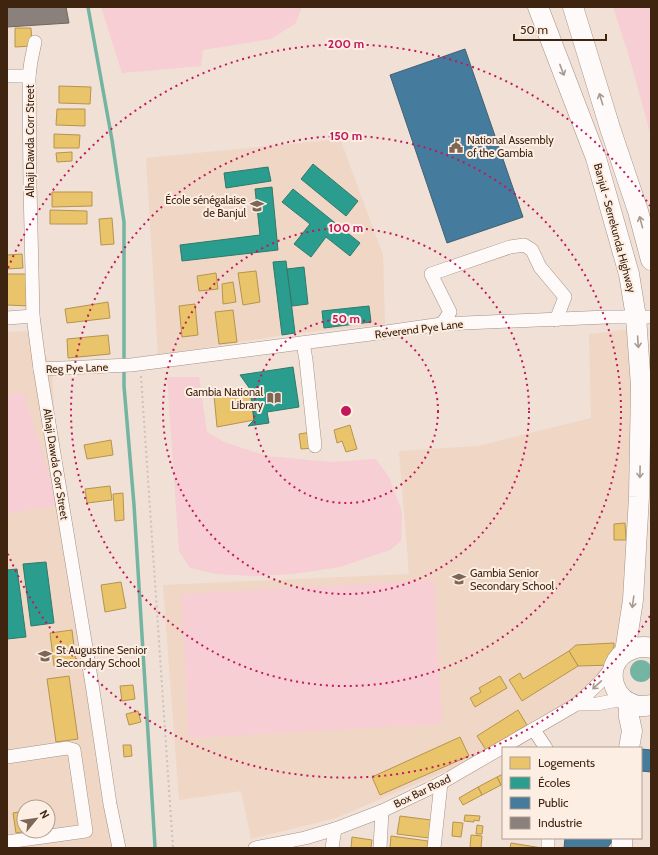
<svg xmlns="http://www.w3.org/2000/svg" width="658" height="855" viewBox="0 0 658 855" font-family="Cabin,sans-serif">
<rect width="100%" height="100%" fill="#f0e0d5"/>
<g fill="#efd6c5" fill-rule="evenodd">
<polygon points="341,139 342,144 383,255 385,324 290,334 158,355 146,158"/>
<polygon points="632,329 638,481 625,638 610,666 562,709 474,759 336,818 251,839 241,791 179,800 163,585 409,574 399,451 478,446 591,418 589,334"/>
<path d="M29 331 52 366 58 505 115 848H7V332ZM24 807H48V831H24Z"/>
</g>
<g fill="#f6ced4">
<polygon points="101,7 302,7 296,23 271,39 203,50 201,66 122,73"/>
<polygon points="613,7 651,7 651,136 629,56"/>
<polygon points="167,377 199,377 207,432 224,442 267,456 330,462 376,459 389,477 402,512 401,541 390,550 340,567 293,574 255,576 216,574 190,568 179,551"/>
<polygon points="24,393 58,505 7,514 7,394"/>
<polygon points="434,580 442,724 189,738 181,594"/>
</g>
<circle fill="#74b4a3" cx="641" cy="671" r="11"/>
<g fill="#e9c46a" stroke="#b6944f">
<polygon points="15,28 31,28 32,46 15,47"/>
<polygon points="59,86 91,87 90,104 59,103"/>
<polygon points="57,109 85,109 85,126 56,125"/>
<polygon points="54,134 80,135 79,148 54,148"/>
<polygon points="72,152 72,161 57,162 56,153"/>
<polygon points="52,192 92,192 92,206 52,207"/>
<polygon points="50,210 87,211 87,224 50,224"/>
<polygon points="112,218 114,244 101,245 99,219"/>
<polygon points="22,254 23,268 7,269 7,255"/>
<polygon points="256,271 260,302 243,305 238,273"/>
<polygon points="216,273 218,289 199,291 197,276"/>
<polygon points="7,274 28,274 29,306 7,305"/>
<polygon points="233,282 236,302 223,304 222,284"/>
<polygon points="108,302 110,318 67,323 65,309"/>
<polygon points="195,304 198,335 182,337 179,306"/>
<polygon points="233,310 237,342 219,344 215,312"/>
<polygon points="108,335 110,354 68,358 67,339"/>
<polygon points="250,389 254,420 217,427 214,395"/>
<polygon points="350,425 357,449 346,452 342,441 337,443 334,430"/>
<polygon points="312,432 314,448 301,449 299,434"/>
<polygon points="111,440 113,455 87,459 84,445"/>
<polygon points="110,486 112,500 87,503 85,489"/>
<polygon points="123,493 124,520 115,521 113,494"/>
<polygon points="625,523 626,540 614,540 614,524"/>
<polygon points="121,582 126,608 105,612 101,585"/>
<polygon points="72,630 76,663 54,666 50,633"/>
<polygon points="614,643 613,665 578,666 569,651 576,645"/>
<polygon points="569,651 578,666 522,701 509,680 520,673 523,679"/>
<polygon points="69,676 78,739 56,742 47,679"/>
<polygon points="500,676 507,688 475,707 470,698 481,692 479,688"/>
<polygon points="133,685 135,699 122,701 120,686"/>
<polygon points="518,710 527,725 486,750 477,736"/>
<polygon points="138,711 141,722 129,725 126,714"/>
<polygon points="460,737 469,756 380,795 372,777"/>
<polygon points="123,745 131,745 132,756 124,757"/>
<polygon points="503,774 503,784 501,785 497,777"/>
<polygon points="497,777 501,785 482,795 478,787"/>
<polygon points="478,787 482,795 463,805 459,798"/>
<polygon points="24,811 24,831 28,831 16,833 13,813"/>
<polygon points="465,815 480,816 479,821 474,820 474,822 464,821"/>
<polygon points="400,816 431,820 429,838 397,834"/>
<polygon points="453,822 463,823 461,837 452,836"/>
<polygon points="477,825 483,826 482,834 476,834"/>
<polygon points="471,835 482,836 481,848 470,848"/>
<polygon points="391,836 428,841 427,848 390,848"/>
<polygon points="352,837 372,840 371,848 351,848"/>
<polygon points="511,843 542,848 510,848"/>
</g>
<g fill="#2a9d8f" stroke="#307969">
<polygon points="313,164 358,201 346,216 301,179"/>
<polygon points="268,167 271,181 226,188 224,173"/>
<polygon points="272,187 278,250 182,261 180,245 260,235 255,189"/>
<polygon points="293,189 360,243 350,256 326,237 311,257 294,244 310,224 282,202"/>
<polygon points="286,261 295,333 282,335 273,262"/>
<polygon points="304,267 308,304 292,306 287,269"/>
<polygon points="369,306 371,322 324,328 322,311"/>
<polygon points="293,367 299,407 267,412 269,423 248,426 254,420 250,389 240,375"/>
<polygon points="46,562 54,623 31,626 23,564"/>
<polygon points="17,569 26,637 7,639 7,570"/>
</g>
<g fill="#457b9d" stroke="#436172">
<polygon points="465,49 523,217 447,243 390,75"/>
<polygon points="641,749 651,750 651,772 641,771"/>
<polygon points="565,838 615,838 607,848 564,848"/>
</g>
<polygon fill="#8a817c" stroke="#74655b" points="7,7 66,7 69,23 7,27"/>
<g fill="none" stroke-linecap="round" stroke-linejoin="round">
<polyline stroke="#74b4a3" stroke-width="3.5" points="88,7 112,140 124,222 124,386 134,505 155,847"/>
<defs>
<g id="minor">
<polyline points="35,42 31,61 29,76 30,186 33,316 40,369 92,684 110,804 119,848"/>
<polyline points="7,76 29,76"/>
<polyline points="7,318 33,316"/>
<polyline points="442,324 450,312 431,274 510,247 524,245 532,250 540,267 565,297 556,320"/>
<polyline points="303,343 306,360 315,446"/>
<polyline points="40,369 131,365 386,332 442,324 607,317 651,317"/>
<polyline points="577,704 597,704 623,699"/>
<polyline points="534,730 546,748"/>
<polyline points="7,757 67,748 74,750 86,831 7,842"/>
<polyline points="255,848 305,838 335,829 382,811 441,783 577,704 601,681 614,665"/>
<polyline points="332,848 335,829"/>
<polyline points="380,848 382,811"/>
<polyline points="434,848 441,783"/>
<polyline points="548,848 548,838"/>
</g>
<g id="highway">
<polyline points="538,7 596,158 629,274 636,317 641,386 639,497 633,600 625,652"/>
<polyline points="573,7 610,128 638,211 651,260"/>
<path d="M651 648C644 646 637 647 630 650 597 664 615 714 651 705"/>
<polyline points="629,748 632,731 629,717 629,703"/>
<polyline points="622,848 622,838"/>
</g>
</defs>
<use href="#minor" stroke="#a59284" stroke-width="14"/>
<use href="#highway" stroke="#a59284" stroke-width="21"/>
<polyline stroke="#cbc2bc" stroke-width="2" stroke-dasharray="2 3" stroke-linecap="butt" points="141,376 173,848"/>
<use href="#minor" stroke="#fdfaf9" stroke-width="13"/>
<use href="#highway" stroke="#fdfaf9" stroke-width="20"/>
</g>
<defs><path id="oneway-shaft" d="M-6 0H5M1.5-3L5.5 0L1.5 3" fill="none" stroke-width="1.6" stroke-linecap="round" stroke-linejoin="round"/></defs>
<g stroke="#a89a90">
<use href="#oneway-shaft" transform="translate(562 70) rotate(69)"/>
<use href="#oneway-shaft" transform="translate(601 99) rotate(-107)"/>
<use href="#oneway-shaft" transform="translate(641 222) rotate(-105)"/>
<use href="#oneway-shaft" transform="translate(638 342) rotate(86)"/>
<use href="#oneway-shaft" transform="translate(640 472) rotate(91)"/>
<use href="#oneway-shaft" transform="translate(633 602) rotate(98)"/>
<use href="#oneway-shaft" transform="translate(597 685) rotate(137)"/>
</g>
<g fill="none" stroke="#c2185b" stroke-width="2" stroke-dasharray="2 4">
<circle cx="346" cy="411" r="92"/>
<circle cx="346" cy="411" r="183"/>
<circle cx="346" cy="411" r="275"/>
<path d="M650 616A367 367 0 0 1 8 554M8 268A367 367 0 0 1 650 206"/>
</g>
<defs>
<symbol id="civic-bare" viewBox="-9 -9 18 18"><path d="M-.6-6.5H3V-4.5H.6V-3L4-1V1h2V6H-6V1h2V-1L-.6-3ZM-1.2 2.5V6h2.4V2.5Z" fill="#7d6654" stroke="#fdeee4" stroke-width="2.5" paint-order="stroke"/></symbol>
<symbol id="school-bare" viewBox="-9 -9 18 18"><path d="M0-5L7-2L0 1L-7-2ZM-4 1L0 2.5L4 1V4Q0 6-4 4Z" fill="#7d6654" stroke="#fdeee4" stroke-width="2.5" paint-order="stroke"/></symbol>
<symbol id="library-bare" viewBox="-9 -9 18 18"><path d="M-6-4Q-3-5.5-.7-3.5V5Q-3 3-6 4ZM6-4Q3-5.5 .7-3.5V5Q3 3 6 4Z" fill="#7d6654" stroke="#fdeee4" stroke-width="2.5" paint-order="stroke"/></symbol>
</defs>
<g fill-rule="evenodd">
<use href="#civic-bare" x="446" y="136" width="20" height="20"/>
<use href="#school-bare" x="247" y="196" width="20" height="20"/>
<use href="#library-bare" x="264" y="388" width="20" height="20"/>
<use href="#school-bare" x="449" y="569" width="20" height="20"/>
<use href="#school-bare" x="35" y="646" width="20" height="20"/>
</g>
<g text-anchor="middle" stroke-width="4" stroke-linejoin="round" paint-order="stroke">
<g font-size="11" fill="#3f240f" stroke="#fdeee4" text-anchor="start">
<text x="467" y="144">National Assembly<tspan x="467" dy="13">of the Gambia</tspan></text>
<text x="246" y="204" text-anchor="end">École sénégalaise<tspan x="246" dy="13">de Banjul</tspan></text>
<text x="263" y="396" text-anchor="end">Gambia National<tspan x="263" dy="13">Library</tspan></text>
<text x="470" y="577">Gambia Senior<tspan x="470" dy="13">Secondary School</tspan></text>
<text x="56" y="654">St Augustine Senior<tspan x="56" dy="13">Secondary School</tspan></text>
</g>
<g font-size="11" fill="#3f240f" stroke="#fdeee4">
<text transform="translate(30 141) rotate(-90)" y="4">Alhaji Dawda Corr Street</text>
<text transform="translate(615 228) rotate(75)" y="4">Banjul - Serrekunda Highway</text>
<text transform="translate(419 329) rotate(-7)" y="4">Reverend Pye Lane</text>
<text transform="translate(77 368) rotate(-2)" y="4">Reg Pye Lane</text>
<text transform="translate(56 464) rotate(81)" y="4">Alhaji Dawda Corr Street</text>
<text transform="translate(422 791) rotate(-26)" y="4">Box Bar Road</text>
</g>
</g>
<circle cx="346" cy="411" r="6" fill="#c2185b" stroke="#fdeee4" stroke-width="2"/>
<g font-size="12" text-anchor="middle" font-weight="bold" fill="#c2185b" stroke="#fdeee4" stroke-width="4" stroke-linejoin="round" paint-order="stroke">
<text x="346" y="48">200 m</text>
<text x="346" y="140">150 m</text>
<text x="346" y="232">100 m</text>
<text x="346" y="323">50 m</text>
</g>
<rect width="658" height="855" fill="none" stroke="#3f240f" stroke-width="16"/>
<rect x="502" y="747" width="140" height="92" fill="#fdeee4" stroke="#b19d8f"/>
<rect x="510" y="757" width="20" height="12" fill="#e9c46a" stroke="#b19d8f"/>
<text x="538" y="767" font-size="12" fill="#3f240f">Logements</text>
<rect x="510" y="777" width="20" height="12" fill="#2a9d8f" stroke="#b19d8f"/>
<text x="538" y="787" font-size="12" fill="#3f240f">Écoles</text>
<rect x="510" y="797" width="20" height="12" fill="#457b9d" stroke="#b19d8f"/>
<text x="538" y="807" font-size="12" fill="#3f240f">Public</text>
<rect x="510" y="817" width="20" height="12" fill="#8a817c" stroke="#b19d8f"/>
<text x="538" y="827" font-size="12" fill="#3f240f">Industrie</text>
<g transform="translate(36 819) rotate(61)"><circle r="19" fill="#fdeee4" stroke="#b19d8f"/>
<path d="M0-3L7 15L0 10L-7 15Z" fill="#7d6654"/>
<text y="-6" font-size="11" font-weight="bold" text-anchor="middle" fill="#3f240f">N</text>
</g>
<path d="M514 34v6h92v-6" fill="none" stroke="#3f240f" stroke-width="2"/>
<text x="520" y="34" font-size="12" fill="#3f240f" stroke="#fdeee4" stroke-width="3" paint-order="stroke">50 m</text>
</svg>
